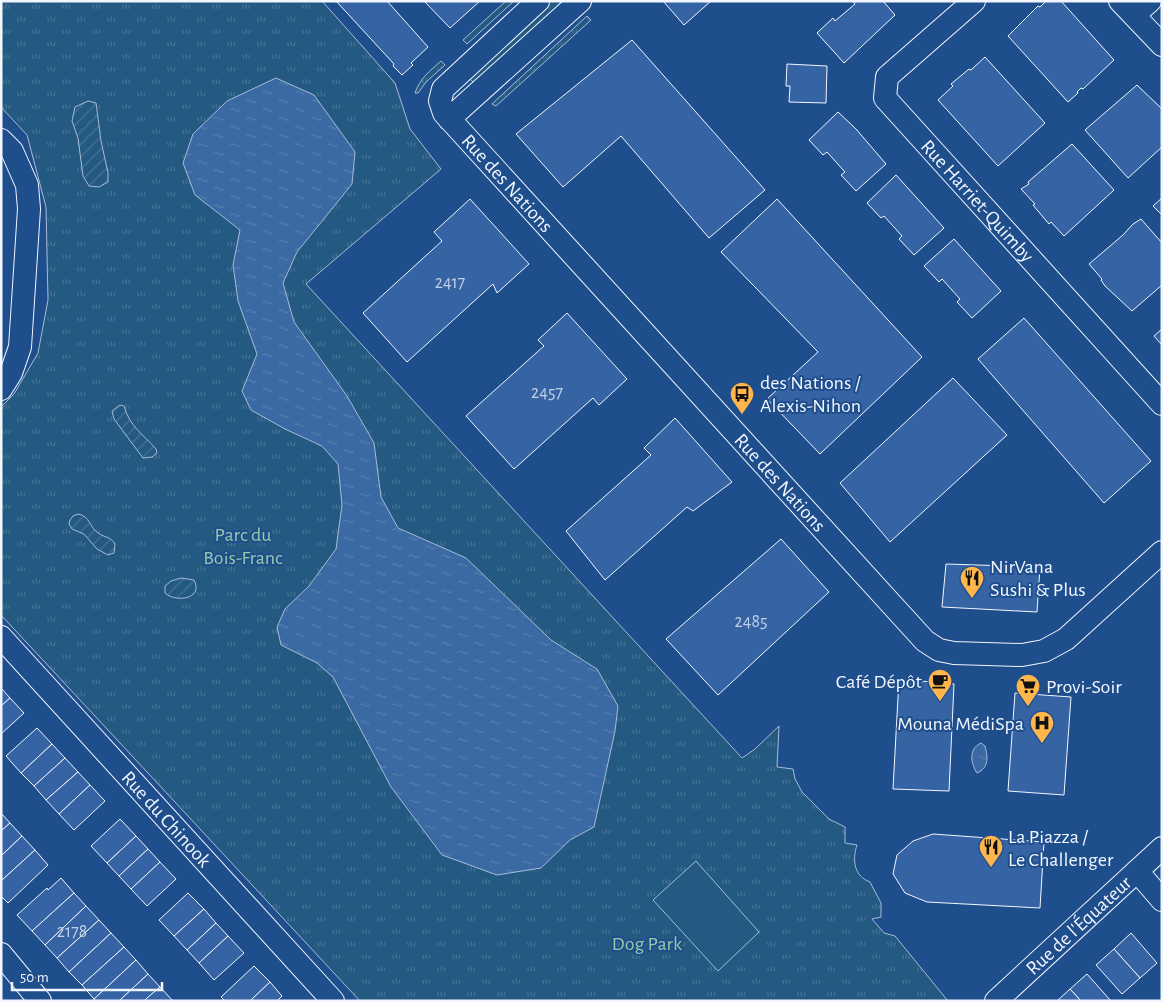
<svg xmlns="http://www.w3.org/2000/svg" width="1163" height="1002" viewBox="0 0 1163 1002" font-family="'Alegreya Sans',sans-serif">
<defs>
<pattern id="grass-tufts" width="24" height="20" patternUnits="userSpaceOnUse" patternTransform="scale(1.25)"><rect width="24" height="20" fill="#245a82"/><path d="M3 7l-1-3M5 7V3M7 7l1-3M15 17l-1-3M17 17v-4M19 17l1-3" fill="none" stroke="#447295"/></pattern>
<pattern id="garden-furrows" width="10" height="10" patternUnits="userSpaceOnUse" patternTransform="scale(1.25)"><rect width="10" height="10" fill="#245a82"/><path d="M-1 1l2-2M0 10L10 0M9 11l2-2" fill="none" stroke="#447295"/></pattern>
<pattern id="water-ripples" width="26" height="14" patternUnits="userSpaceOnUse" patternTransform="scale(1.25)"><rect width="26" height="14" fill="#3b69a3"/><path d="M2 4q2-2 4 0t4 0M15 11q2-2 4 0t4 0" fill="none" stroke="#587fb1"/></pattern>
</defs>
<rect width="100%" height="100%" fill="#1f4e8c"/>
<g fill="url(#grass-tufts)" stroke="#a8bbd7">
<path d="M1 1H322L395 83 410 129 441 169 306 284 742 758 755 749 779 726 777 767 793 769 795 779 802 792 829 819 845 827V843L857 845C852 860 854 876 870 882L881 903V917L872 919 884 933 895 936 948 1001H360L1 615V407L14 394 38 353 48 300 46 207 27 135 1 107Z"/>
<polygon points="506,1 514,1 467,44 463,40"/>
<polygon points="545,1 572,1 478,87 465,74"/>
<polygon points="587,16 591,20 496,106 492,104"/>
<path d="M441 61 445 65 426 82 418 93H415C420 78 430 71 441 61Z"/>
</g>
<g fill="url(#garden-furrows)" stroke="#a8bbd7">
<polygon points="88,101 96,103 101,141 108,173 108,182 99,187 89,186 83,176 78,138 72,121 75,107"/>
<path d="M120 405 124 406C130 427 142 433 156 449L157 453 152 457 143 458 114 419 112 411Z"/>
<path d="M78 514C90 516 90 528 98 533 105 538 110 536 115 544L114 553 108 555 97 549 84 534 72 529 69 524 70 520 73 516Z"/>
<path d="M181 578 194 580C204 599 176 603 165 593V586L171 581Z"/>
</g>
<polygon fill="#245a82" stroke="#a8bbd7" points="696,861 759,932 718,971 653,900"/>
<g fill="url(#water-ripples)" stroke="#a8bbd7">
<polygon points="276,78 314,95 355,152 352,184 297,252 283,283 294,322 347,396 374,443 381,497 398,528 466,558 551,640 597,669 618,706 615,731 594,827 570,840 541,868 497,875 442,855 391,787 333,677 317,663 281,645 277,627 285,609 309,586 336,549 342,505 338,464 322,446 285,429 251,410 242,391 257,354 238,301 233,265 240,230 195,195 183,163 193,134 227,101"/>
<path d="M981 743 985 746C988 757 989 768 977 773 971 764 968 749 981 743Z"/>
</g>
<g fill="#3563a3" stroke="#f2f6ff">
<polygon points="336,1 387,1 428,47 411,63 413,65 402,75 393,66 394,64"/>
<polygon points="424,1 480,1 450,28"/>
<polygon points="663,1 711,1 684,25"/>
<polygon points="853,1 883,1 895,15 844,63 817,33 833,18 835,21 855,4"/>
<polygon points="1046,1 1061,1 1114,60 1083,89 1081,88 1077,92 1078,93 1068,102 1008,36 1038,6 1040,7"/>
<polygon points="632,40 765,190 709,238 621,136 563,187 516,134"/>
<polygon points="985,57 1045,123 998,166 938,100 953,86 951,84 969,69 971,70"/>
<polygon points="787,64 827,66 826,103 789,102 790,86 786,86"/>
<polygon points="1137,85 1162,109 1162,147 1128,178 1085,130"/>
<polygon points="838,112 856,129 886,164 856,191 841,175 845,172 827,152 823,155 809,140"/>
<polygon points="1072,144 1114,190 1064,236 1051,222 1049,224 1043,217 1033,205 1035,204 1021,189 1029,184 1028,182"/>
<polygon points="896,175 944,228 914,255 899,239 902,236 884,216 881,218 867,203"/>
<polygon points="1162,198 1162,215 1153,206"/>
<polygon points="470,199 529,264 497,293 493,284 407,362 363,313 442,241 434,232"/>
<polygon points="777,199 922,357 820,454 767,399 818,352 721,252"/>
<polygon points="1141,219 1162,243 1162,285 1132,311 1105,286 1101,280 1102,279 1089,264 1123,235 1133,224"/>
<polygon points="954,239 1001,291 972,318 957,302 960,299 942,279 939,282 924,266"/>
<polygon points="567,313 627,379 599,405 593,398 514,469 466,416 544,346 538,340"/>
<polygon points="1024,318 1151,461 1104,503 978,359"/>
<polygon points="1162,329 1162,345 1154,336"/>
<polygon points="953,378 1007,435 890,542 840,483"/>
<polygon points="675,418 732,482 693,511 687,507 605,580 566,531 651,455 644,448"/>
<polygon points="781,539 829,592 718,695 666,639"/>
<polygon points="946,564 1040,567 1037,612 942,607"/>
<polygon points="899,679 954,684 949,791 893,789"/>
<polygon points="1,688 10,698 1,706"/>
<polygon points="1015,693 1071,697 1064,795 1008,791"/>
<polygon points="10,698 24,713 1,734 1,706"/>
<polygon points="37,728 52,744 21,773 6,756"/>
<polygon points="52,744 65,758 34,786 21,773"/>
<polygon points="65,758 78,772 46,800 34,786"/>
<polygon points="78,772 90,785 59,814 46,800"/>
<polygon points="90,785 105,801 74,830 59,814"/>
<polygon points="1,813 10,823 1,831"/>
<polygon points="120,819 136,836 107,863 91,846"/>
<polygon points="10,823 22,836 1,856 1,831"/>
<polygon points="933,834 1044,842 1040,908 927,902 905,893 893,874 897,855 913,841"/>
<polygon points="22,836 35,850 1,881 1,856"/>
<polygon points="136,836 148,849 119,876 107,863"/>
<polygon points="148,849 160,862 131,889 119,876"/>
<polygon points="35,850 48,865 8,903 1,896 1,881"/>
<polygon points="160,862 176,879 147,906 131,889"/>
<polygon points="61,878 74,893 32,931 17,915 47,888 48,890"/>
<polygon points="74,893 86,906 45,945 32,931"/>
<polygon points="188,893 204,909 174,936 159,920"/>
<polygon points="86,906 99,920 57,958 45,945"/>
<polygon points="204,909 216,923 187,950 174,936"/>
<polygon points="99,920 111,933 69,972 57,958"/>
<polygon points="216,923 228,936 199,963 187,950"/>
<polygon points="111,933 124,947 82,985 69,972"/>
<polygon points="1131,933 1157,963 1140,978 1114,949"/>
<polygon points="228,936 244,953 214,980 199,963"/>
<polygon points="124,947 136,960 94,999 82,985"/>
<polygon points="1114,949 1140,978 1122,994 1096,965"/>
<polygon points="136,960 148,974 119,1001 96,1001 94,999"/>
<polygon points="254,966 270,982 250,1001 225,1001 221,997"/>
<polygon points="148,974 160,987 144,1001 119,1001"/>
<polygon points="1087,974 1111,1001 1081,1001 1070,989"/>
<polygon points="270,982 282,996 277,1001 250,1001"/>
<polygon points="160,987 173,1001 144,1001 147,998"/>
<polygon points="1070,989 1081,1001 1057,1001"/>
</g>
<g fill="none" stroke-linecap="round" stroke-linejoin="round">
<defs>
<g id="minor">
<path id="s1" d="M538 1 443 89 440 101 444 113 925 641 939 650 954 653 1022 655 1044 651 1066 639 1162 552"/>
<path id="s2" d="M974 1 887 77 885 98 1162 404"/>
<polyline points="1120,1 1162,45"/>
<polyline points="1134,15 1150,1"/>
<polyline points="449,119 580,1"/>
<polyline points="1,140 12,151 27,185 29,209 20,347 11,373 1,389"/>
<path id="s3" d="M1 637 333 1001"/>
<polyline points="1137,871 1162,900"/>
<polyline points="1,954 40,1001"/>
<path id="s4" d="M996 1001 1162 848"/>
</g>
</defs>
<use href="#minor" stroke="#f2f6ff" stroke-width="24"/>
<use href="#minor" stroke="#1f4e8c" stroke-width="22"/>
</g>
<defs>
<symbol id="bus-pin" viewBox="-11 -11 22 30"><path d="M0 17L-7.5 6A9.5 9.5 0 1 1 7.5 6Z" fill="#ffb74d" stroke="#1f4e8c"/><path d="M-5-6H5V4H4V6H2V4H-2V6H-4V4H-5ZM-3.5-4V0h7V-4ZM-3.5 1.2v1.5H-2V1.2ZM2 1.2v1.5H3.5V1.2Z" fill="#111"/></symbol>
<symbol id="restaurant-pin" viewBox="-11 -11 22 30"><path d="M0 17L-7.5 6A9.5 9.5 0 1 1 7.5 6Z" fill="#ffb74d" stroke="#1f4e8c"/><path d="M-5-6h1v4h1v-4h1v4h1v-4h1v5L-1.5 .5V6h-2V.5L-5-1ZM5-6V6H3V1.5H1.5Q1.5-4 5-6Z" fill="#111"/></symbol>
<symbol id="cafe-pin" viewBox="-11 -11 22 30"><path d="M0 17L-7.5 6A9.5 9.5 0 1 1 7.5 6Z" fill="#ffb74d" stroke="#1f4e8c"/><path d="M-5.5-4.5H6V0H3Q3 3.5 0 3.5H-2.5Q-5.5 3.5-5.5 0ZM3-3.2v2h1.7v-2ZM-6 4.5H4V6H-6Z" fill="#111"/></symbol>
<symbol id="supermarket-pin" viewBox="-11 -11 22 30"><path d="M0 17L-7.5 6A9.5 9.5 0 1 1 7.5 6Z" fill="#ffb74d" stroke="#1f4e8c"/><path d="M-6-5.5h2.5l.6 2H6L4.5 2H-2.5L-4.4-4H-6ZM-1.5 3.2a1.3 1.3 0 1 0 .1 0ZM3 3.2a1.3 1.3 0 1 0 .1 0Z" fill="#111"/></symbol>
<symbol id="hospital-pin" viewBox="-11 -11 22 30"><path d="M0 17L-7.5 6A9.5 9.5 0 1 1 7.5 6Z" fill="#ffb74d" stroke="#1f4e8c"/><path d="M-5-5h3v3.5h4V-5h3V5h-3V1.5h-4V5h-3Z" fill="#111"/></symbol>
</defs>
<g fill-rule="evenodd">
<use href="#bus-pin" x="728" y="380" width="28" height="38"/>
<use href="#restaurant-pin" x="958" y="564" width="28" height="38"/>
<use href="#cafe-pin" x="926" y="667" width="28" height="38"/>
<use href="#supermarket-pin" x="1014" y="672" width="28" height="38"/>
<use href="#hospital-pin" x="1028" y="709" width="28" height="38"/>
<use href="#restaurant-pin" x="977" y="833" width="28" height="38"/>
</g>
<g text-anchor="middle" stroke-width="4" stroke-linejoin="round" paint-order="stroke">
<g font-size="18" fill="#c3d1e8">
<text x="450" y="288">2417</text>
<text x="547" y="398">2457</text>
<text x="751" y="627">2485</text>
<text x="72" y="937">2178</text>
</g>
<g font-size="20" fill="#f2f6ff" stroke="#1f4e8c">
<text dy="7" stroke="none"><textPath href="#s1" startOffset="249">Rue des Nations</textPath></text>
<text dy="7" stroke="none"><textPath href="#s2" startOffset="275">Rue Harriet-Quimby</textPath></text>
<text dy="7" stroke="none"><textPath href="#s1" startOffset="654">Rue des Nations</textPath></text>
<text dy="7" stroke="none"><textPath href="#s3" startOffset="246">Rue du Chinook</textPath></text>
<text dy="7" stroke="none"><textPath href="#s4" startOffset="112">Rue de l'Équateur</textPath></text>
</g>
<g font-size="20" fill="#f2f6ff" stroke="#1f4e8c" text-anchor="start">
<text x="760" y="389">des Nations /<tspan x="760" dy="23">Alexis-Nihon</tspan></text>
<text x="990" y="573">NirVana<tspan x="990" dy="23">Sushi &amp; Plus</tspan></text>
<text x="922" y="688" text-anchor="end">Café Dépôt</text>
<text x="1046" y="693">Provi-Soir</text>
<text x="1024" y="730" text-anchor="end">Mouna MédiSpa</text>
<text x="1008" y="843">La Piazza /<tspan x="1008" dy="23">Le Challenger</tspan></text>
</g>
<g font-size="20" fill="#97c8a6" stroke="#1f4e8c">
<text x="243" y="541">Parc du<tspan x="243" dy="23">Bois-Franc</tspan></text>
<text x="647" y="950">Dog Park</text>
</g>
</g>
<rect width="1163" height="1002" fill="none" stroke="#f2f6ff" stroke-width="5"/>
<path d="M12 982v8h150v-8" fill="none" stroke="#f2f6ff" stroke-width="2.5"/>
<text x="20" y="982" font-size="15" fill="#f2f6ff" stroke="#1f4e8c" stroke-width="4" paint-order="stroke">50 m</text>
</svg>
